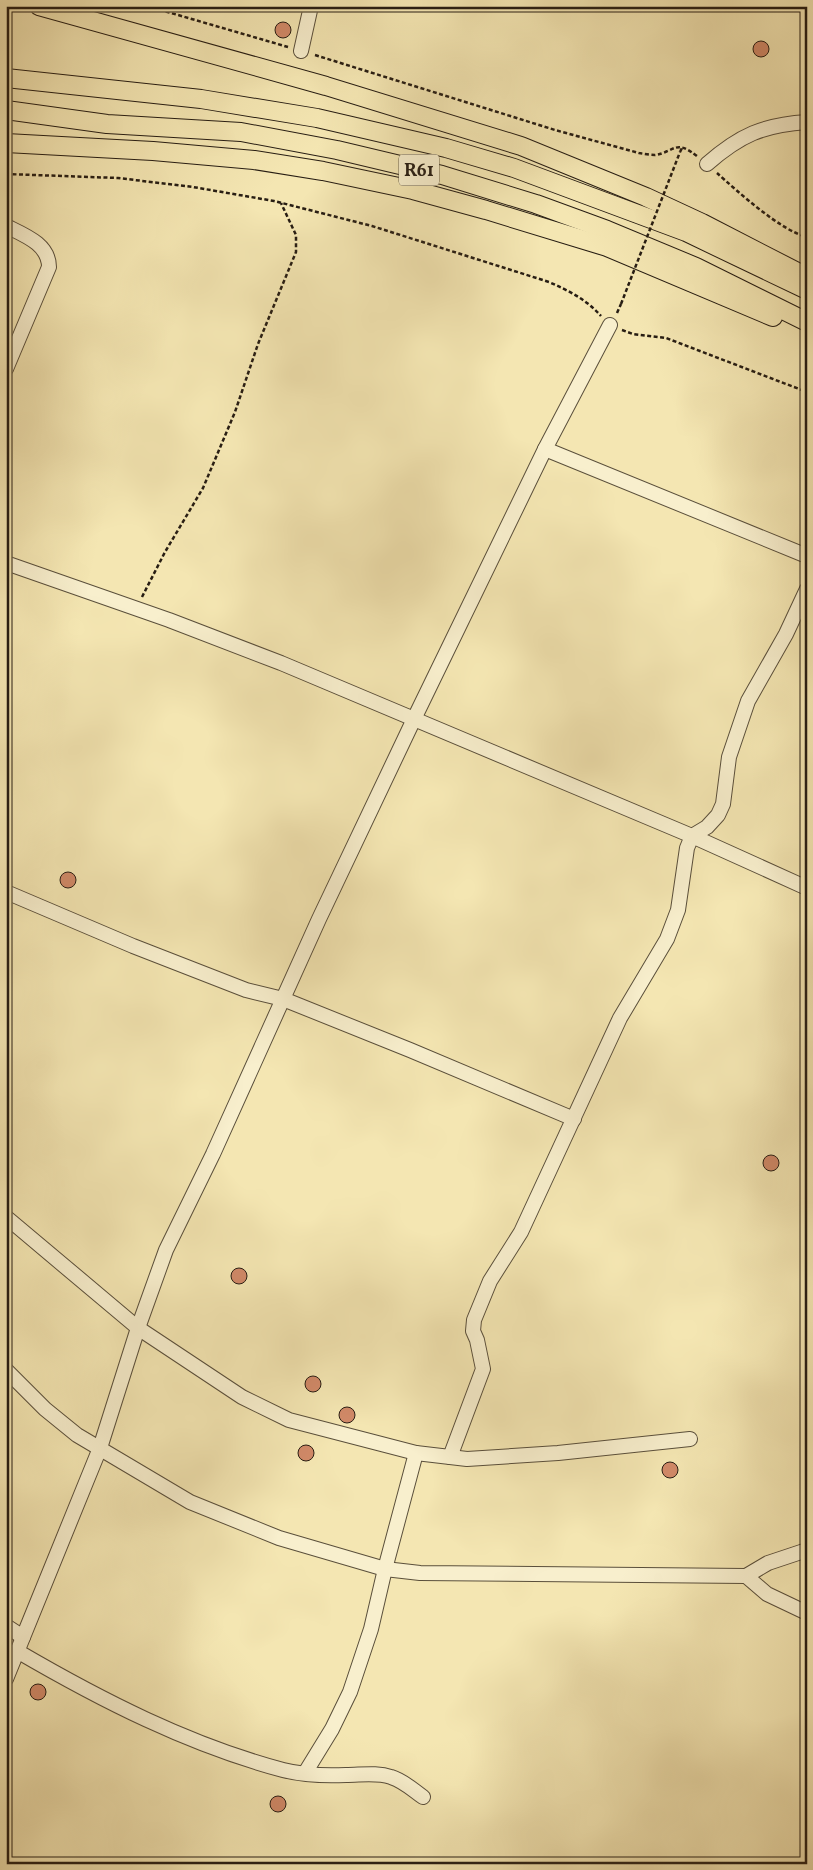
<svg xmlns="http://www.w3.org/2000/svg" width="813" height="1870" viewBox="0 0 813 1870" font-family="Vollkorn,serif">
<rect width="100%" height="100%" fill="#f4e6b2"/>
<filter id="stains"><feTurbulence type="fractalNoise" baseFrequency=".004" numOctaves="4"/><feColorMatrix values="0 0 0 0 .2 0 0 0 0 .09 0 0 0 0 .02 0 0 0 .5 -.17"/></filter>
<radialGradient id="worn" r=".72"><stop offset=".6" stop-color="#630" stop-opacity="0"/><stop offset="1" stop-color="#630" stop-opacity=".3"/></radialGradient>
<g fill="#d18968" stroke="#271d13">
<circle cx="283" cy="30" r="8"/>
<circle cx="761" cy="49" r="8"/>
<circle cx="68" cy="880" r="8"/>
<circle cx="771" cy="1163" r="8"/>
<circle cx="239" cy="1276" r="8"/>
<circle cx="313" cy="1384" r="8"/>
<circle cx="347" cy="1415" r="8"/>
<circle cx="306" cy="1453" r="8"/>
<circle cx="670" cy="1470" r="8"/>
<circle cx="38" cy="1692" r="8"/>
<circle cx="278" cy="1804" r="8"/>
</g>
<g fill="none" stroke-linecap="round" stroke-linejoin="round">
<defs>
<g id="minor">
<polyline points="301,51 311,6"/>
<path d="M707 164C740 135 763 125 807 122"/>
<path d="M6 226C24 235 49 244 49 267L6 369"/>
<polyline points="545,449 807,556"/>
<polyline points="6,563 169,620 281,663 692,836 807,888"/>
<polyline points="6,892 133,946 246,990 283,999 410,1050 574,1119"/>
<polyline points="6,1217 138,1328 242,1397 289,1420 416,1453 467,1459 558,1453 690,1439"/>
<polyline points="6,1370 45,1409 77,1435 190,1502 279,1538 385,1569 420,1573 746,1576 768,1563 807,1550"/>
<polyline points="450,1457 483,1369 477,1340 473,1331 474,1320 490,1281 521,1232 620,1018 667,939 678,910 687,848 692,836 707,827 718,815 723,804 729,757 748,701 786,634 807,589"/>
<polyline points="746,1576 767,1594 807,1613"/>
<polyline points="6,1626 23,1637"/>
<path d="M17 1651C101 1700 189 1745 283 1770 303 1775 325 1776 346 1775 361 1775 377 1772 391 1777 404 1781 413 1790 423 1797"/>
<polyline points="6,1679 100,1448 138,1328 166,1250 213,1154 319,919 414,719 545,449 610,325"/>
<polyline points="305,1773 332,1729 350,1692 371,1629 385,1569 416,1453"/>
</g>
<g id="major">
<polyline points="39,6 326,86 521,146 646,197 702,223 805,276"/>
<polyline points="6,78 201,99 317,118 446,148 514,168 686,232 807,290"/>
<polyline points="6,110 107,124 241,132 337,150 442,175 536,204 607,230 696,267 807,322"/>
<polyline points="6,143 153,151 254,160 323,171 413,190 486,210 607,247 773,317"/>
</g>
</defs>
<use href="#minor" stroke="#5a4f3b" stroke-width="16"/>
<use href="#major" stroke="#271d13" stroke-width="20"/>
<g stroke="#271d13" stroke-width="2.5" stroke-dasharray="4 2.5" stroke-linecap="butt">
<polyline points="147,6 288,47"/>
<path d="M315 55 555 130 639 153C644 154 650 155 655 155 675 152 675 138 698 157"/>
<polyline points="680,152 682,148"/>
<path d="M717 173C737 191 781 231 807 237"/>
<path d="M6 174 118 178 193 187 274 201 372 226 549 282C569 291 586 299 601 316"/>
<polyline points="617,313 621,304"/>
<polyline points="622,330 633,334 666,338 807,392"/>
<polyline points="142,597 165,552 203,488 235,412 258,344 296,252 296,235 281,203"/>
</g>
<use href="#minor" stroke="#f8efcd" stroke-width="14"/>
<use href="#major" stroke="#f4e6b2" stroke-width="18"/>
<polyline stroke="#271d13" stroke-width="2.5" stroke-dasharray="4 2.5" stroke-linecap="butt" points="621,304 680,152"/>
</g>
<g text-anchor="middle" stroke-width="4" stroke-linejoin="round" paint-order="stroke">
<rect fill="#f8efcd" stroke="#665c4b" stroke-width="1" x="399" y="154.5" width="40" height="31" rx="4"/>
<g font-size="18" font-weight="bold" fill="#271d13">
<text x="419" y="176">R61</text>
</g>
</g>
<rect width="813" height="1870" fill="none" stroke="#f4e6b2" stroke-width="25"/>
<rect x="8" y="8" width="798" height="1855" fill="none" stroke="#271d13" stroke-width="2.5"/>
<rect x="12" y="12" width="788" height="1845" fill="none" stroke="#271d13"/>
<rect width="100%" height="100%" filter="url(#stains)"/>
<rect width="100%" height="100%" fill="url(#worn)"/>
</svg>
